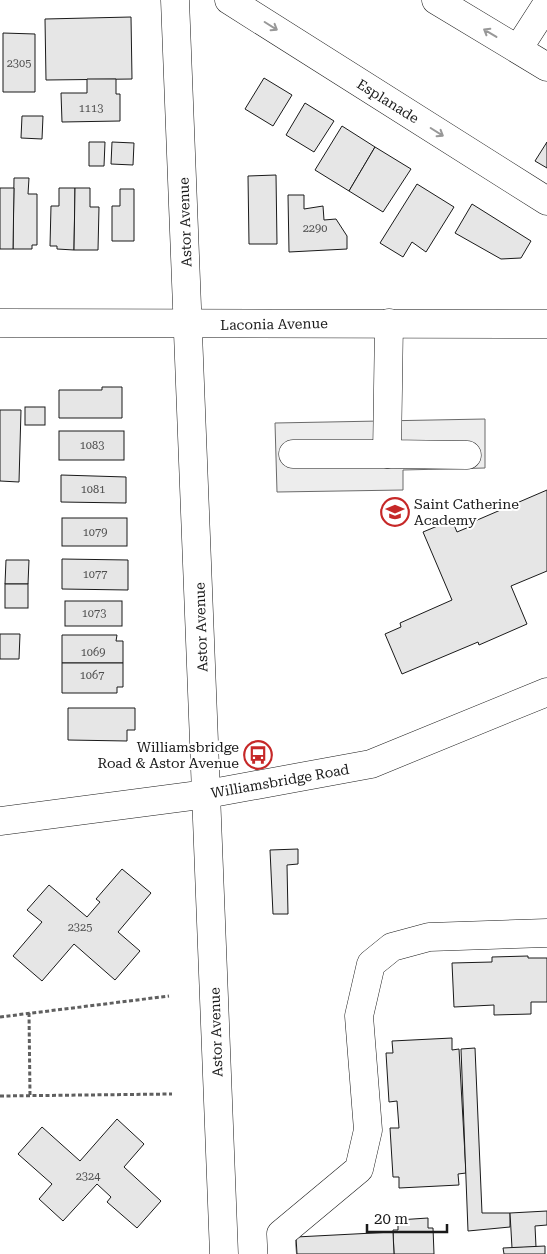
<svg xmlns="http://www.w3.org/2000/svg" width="547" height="1254" viewBox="0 0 547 1254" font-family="'Roboto Serif',serif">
<rect width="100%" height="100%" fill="#fff"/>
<polygon fill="#ededed" stroke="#6a6a6a" points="485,419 485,468 403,470 403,490 277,492 275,423"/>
<g fill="#e6e6e6" stroke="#1a1a1a">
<polygon points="131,17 132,79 46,80 45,19"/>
<polygon points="3,33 35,34 35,92 3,92"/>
<polygon points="264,78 292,95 273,126 245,109"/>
<polygon points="87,79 116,79 116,94 120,94 120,121 62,122 61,93 87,93"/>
<polygon points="305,103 334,121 314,152 286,135"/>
<polygon points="22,116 43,116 42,139 21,138"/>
<polygon points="342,126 375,147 349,191 315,170"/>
<polygon points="89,142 105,142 104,166 89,166"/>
<polygon points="112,142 134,143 133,165 111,164"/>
<polygon points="547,142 547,168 535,161"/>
<polygon points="375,147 411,169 383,212 349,191"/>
<polygon points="276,175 277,244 249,244 248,176"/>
<polygon points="14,178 29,178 28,194 37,194 37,245 32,245 32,249 13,249"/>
<polygon points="417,184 454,207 426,252 412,242 403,257 380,243"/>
<polygon points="0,188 14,188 13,249 0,249"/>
<polygon points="59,188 75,188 74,250 57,249 57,246 50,246 51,206 59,206"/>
<polygon points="75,188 90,188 90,207 99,207 98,250 74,250"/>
<polygon points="120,189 134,189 134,241 112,241 112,206 120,206"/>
<polygon points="288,195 304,195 304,209 323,206 324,220 336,219 347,236 347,249 289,252"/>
<polygon points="472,204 531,241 521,258 501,259 455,233"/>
<polygon points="102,387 122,387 122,418 59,418 59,390 102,390"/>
<rect x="25" y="407" width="20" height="18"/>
<polygon points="0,410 21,410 19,482 0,481"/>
<rect x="59" y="431" width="65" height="29"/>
<polygon points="61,475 126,477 126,503 61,502"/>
<polygon points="547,490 547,571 511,586 527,624 479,645 478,642 402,674 385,634 401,627 400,623 452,600 423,532 452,520 457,532 469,527 468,524"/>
<rect x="62" y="518" width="65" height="28"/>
<polygon points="62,559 128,560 128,590 62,589"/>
<polygon points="6,560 29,560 28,584 5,584"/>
<rect x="5" y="584" width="23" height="24"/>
<rect x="65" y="601" width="57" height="25"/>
<polygon points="0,634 20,634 19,659 0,659"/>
<polygon points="62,635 117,635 116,641 123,641 123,663 62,663"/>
<polygon points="62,663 123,663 123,687 117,687 117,693 62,693"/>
<polygon points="68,708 135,708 135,730 127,730 127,741 68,740"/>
<polygon points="298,849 298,864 287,865 288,914 273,914 270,850"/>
<polygon points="122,869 151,893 118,932 140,951 115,980 74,944 42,981 13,956 42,922 27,910 49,885 87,917 100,902 96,899"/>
<polygon points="528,956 528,958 547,958 547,1002 531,1002 531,1014 494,1015 494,1005 454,1007 452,963 492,962 492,957"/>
<polygon points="452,1038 452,1050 459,1049 466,1173 458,1174 459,1185 399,1188 399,1177 393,1177 390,1128 399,1128 397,1101 389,1102 386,1053 393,1053 392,1041"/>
<polygon points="475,1048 482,1213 510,1213 510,1227 468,1231 461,1049"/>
<polygon points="117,1119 144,1144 124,1167 161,1201 137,1228 107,1202 111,1197 97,1184 63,1221 39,1199 52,1184 18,1154 42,1127 80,1161"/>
<polygon points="547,1211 547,1225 535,1226 536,1247 512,1248 510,1213"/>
<polygon points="428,1218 428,1228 433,1228 434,1254 394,1254 393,1230 398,1230 398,1220"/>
<polygon points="393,1232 394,1254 297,1254 296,1237"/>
<polygon points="545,1246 545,1254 504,1254 503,1248"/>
</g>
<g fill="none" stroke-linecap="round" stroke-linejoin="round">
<defs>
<g id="minor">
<polyline points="175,0 224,1254"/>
<polyline points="229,0 547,201"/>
<polyline points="436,0 547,67"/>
<polyline points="518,49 547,4"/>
<polyline points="0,323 547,324"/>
<polyline points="389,323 387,454 467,455"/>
<polyline points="293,454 387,454"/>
<polyline points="282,1254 281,1234 359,1169 368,1130 359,1016 371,964 392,947 429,937 547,933"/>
</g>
<polyline id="major" points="0,821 207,794 371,764 547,692"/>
</defs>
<use href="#minor" stroke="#1a1a1a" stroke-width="29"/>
<use href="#major" stroke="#1a1a1a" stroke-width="29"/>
<g stroke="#5f5f5f" stroke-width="3" stroke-dasharray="4 2.5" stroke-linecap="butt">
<polyline points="29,1013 30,1096"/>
<polyline points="0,1017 169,996"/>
<polyline points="0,1096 172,1094"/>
</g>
<use href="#minor" stroke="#fff" stroke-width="28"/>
<use href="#major" stroke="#fff" stroke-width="28"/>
</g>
<defs><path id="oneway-shaft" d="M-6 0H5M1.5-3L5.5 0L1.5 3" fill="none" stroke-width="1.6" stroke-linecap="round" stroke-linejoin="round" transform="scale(1.25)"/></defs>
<g stroke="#989898">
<use href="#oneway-shaft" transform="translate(271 26) rotate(32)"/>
<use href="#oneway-shaft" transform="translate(490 33) rotate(-149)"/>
<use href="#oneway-shaft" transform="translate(437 132) rotate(32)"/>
</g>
<defs>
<symbol id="school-ring" viewBox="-11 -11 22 22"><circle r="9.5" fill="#fff" stroke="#c62828" stroke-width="1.5"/><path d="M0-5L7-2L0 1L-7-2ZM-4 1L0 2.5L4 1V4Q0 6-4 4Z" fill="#c62828"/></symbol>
<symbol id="bus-ring" viewBox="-11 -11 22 22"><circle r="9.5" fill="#fff" stroke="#c62828" stroke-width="1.5"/><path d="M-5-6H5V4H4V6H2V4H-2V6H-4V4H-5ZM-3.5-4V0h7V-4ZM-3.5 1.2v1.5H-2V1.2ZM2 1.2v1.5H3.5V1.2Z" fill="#c62828"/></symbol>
</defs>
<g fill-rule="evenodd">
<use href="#school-ring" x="379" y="496" width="32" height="32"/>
<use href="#bus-ring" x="242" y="739" width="32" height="32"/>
</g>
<g text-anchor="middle" stroke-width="4" stroke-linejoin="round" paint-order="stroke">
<g font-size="11" fill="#4d4d4d">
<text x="19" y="67">2305</text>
<text x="91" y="112">1113</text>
<text x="315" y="232">2290</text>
<text x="92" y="449">1083</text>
<text x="93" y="493">1081</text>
<text x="95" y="536">1079</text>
<text x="95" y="578">1077</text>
<text x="94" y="617">1073</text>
<text x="93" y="656">1069</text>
<text x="92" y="679">1067</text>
<text x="80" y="931">2325</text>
<text x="88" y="1180">2324</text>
</g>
<g font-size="14" fill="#1a1a1a" stroke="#fff">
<text transform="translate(388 101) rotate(32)" y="5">Esplanade</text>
<text transform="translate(185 222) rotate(-92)" y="5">Astor Avenue</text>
<text transform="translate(274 324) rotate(-1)" y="5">Laconia Avenue</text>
<text transform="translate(201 627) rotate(-92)" y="5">Astor Avenue</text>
<text transform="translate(280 781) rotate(-10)" y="5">Williamsbridge Road</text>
<text transform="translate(216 1032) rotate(-92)" y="5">Astor Avenue</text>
</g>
<g font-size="14" fill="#1a1a1a" stroke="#fff" text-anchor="start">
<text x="414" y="509">Saint Catherine<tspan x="414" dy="16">Academy</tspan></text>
<text x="239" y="752" text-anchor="end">Williamsbridge<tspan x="239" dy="16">Road &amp; Astor Avenue</tspan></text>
</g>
</g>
<path d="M367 1224v8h80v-8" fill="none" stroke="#1a1a1a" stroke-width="2.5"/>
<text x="374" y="1224" font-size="15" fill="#1a1a1a" stroke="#ffffff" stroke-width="4" paint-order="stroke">20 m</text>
</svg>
